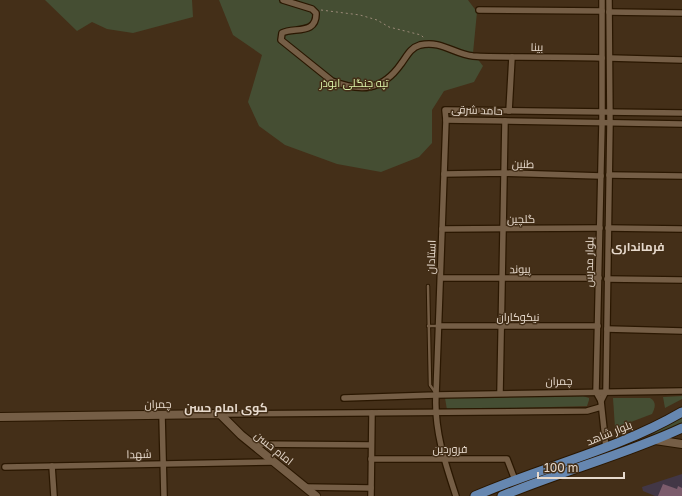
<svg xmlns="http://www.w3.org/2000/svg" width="682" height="496" viewBox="0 0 682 496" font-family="'Golos Text',Cairo,sans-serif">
<defs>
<filter id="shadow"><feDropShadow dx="2" dy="2" stdDeviation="0" flood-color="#0009"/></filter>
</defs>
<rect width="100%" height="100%" fill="#442f18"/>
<polygon fill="#423746" points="682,474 682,496 655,496 643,491 642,487"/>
<g fill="#454e33">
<polygon points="45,0 192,0 193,17 133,33 107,29 92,22 77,31"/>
<polygon points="219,0 468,0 477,12 473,53 483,66 474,82 444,91 432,110 432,143 419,157 381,172 337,164 285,145 259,126 248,102 262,55 233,35"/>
<polygon points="583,396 589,398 589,400 587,406 447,410 445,398"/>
<polygon points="682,396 682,399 665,408 663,397"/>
<path d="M613 398H650C657 402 655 408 652 414L615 428Z"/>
<polygon points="682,416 682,424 648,437"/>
</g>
<polygon fill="#7c5c6c" filter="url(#shadow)" points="663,484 677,489 678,486 682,488 682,496 658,496"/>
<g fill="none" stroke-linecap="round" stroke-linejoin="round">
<defs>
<g id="lane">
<polyline points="428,286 430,385 435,392"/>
<polyline points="428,326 438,326"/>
</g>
<g id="street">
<path d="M283 0 312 9 316 13C317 35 294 27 282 33L281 40 332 81C361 92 382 91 401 64 407 56 410 48 420 45 441 40 454 54 473 56 488 57 504 57 519 57 547 57 574 57 602 58"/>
<polyline points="602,0 602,123 596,392 601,401 606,448"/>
<polyline points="479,10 602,11"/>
<polyline points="609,12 682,13"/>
<polyline points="610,58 682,60"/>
<polyline points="509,111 512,57"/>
<polyline points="446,120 682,124"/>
<polyline points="444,174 504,173 601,176"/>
<polyline points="609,175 682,176"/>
<polyline points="608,228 682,229"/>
<polyline points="442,229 600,228"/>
<polyline points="441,278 599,278"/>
<polyline points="607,279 682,280"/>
<polyline points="439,326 598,326"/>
<polyline points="607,329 682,331"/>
<polyline points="500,393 505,121"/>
<polyline points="344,398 436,395 446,120 445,110 682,113"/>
<polyline points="601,401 606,391 610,123 609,0"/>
<polyline points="220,414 587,411 601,407"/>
<polyline points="162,415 164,496"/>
<polyline points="252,444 371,445"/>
<polyline points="371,459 507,459 515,480"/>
<polyline points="52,466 54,496"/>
<polyline points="5,467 273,462"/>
<polyline points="305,487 371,488"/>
<polyline points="371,496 372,413"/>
<path d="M456 496C445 463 434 430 436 395L682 391"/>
</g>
<g id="secondary">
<polyline points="0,417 220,414 241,435 316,496"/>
<polyline points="655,440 682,444"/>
</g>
<g id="primary">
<path d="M475 496C544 466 617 450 682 412"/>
<path d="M502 496C561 471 624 455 682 428"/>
</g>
</defs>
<use href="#lane" stroke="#2a1701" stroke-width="4.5"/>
<use href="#street" stroke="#2a1701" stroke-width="8"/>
<use href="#secondary" stroke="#2a1701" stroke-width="10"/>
<use href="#primary" stroke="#2a1701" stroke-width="11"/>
<polyline stroke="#9b8a78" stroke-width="1" stroke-dasharray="2 3" stroke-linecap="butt" points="321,10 360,15 377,20 389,27 421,35 425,39"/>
<use href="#lane" stroke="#755e46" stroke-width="2.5"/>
<use href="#street" stroke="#755e46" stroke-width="5.5"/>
<use href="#secondary" stroke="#755e46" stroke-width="8"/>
<use href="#primary" stroke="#6687b0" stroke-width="9"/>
</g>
<g text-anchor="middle" stroke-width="3" stroke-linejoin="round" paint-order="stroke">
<g font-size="11" fill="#e7dacd" stroke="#442f18">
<text transform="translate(537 47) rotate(1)" y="4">بینا</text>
<text transform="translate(477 110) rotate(2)" y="4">حامد شرقی</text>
<text transform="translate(523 164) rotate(1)" y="4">طنین</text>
<text transform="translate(521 219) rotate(-1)" y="4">گلچین</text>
<text transform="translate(431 257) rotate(-88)" y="4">استادان</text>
<text transform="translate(589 262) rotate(-89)" y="4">بلوار مدرس</text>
<text transform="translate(520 269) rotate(-1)" y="4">پیوند</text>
<text x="518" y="321">نیکوکاران</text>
<text transform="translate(559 381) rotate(-1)" y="4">چمران</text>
<text transform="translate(158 404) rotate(-1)" y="4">چمران</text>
<text transform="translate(609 433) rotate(-22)" y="4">بلوار شاهد</text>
<text transform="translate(274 448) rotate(39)" y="4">امام حسن</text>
<text x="450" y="453">فروردین</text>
<text transform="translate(139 454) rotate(-1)" y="4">شهدا</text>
</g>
<g font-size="11" fill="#d8f0a7" stroke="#442f18">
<text x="354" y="87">تپه جنگلی ابوذر</text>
</g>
<g font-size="12" font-weight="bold" fill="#e7dacd" stroke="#442f18">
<text x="638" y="251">فرمانداری</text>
<text x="226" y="412">کوی امام حسن</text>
</g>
</g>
<path d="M538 472v6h86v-6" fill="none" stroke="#e7dacd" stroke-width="2"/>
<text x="544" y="472" font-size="12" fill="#e7dacd" stroke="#442f18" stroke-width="3" paint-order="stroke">100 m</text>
</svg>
